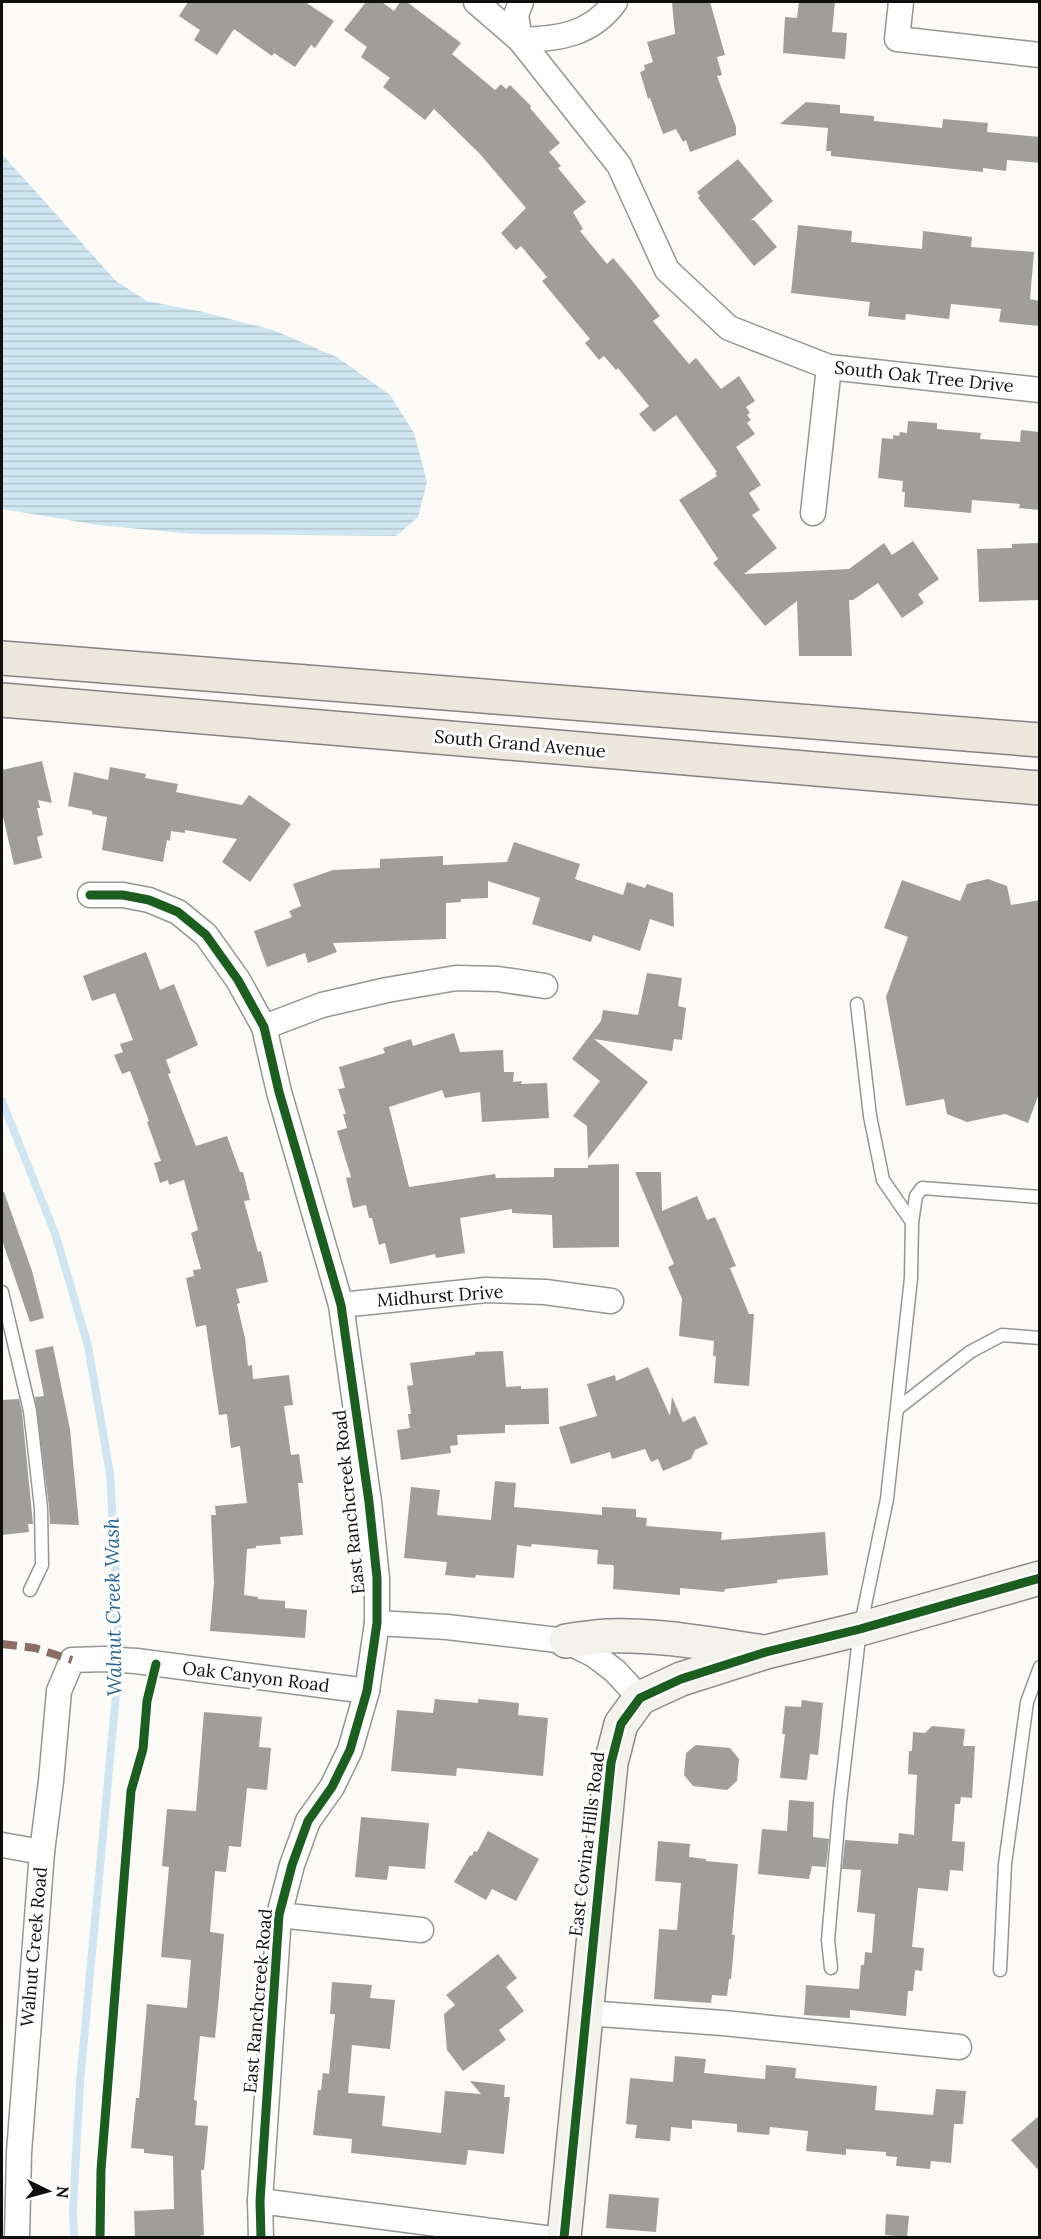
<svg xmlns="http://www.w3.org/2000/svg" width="1041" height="2239" viewBox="0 0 1041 2239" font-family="Lora,serif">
<defs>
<pattern id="water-rules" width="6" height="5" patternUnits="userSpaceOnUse" patternTransform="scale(1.5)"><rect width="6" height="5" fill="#cfe6f2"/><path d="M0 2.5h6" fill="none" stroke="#b1c4ce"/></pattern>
</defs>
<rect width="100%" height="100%" fill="#fbfaf6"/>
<polygon fill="url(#water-rules)" points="2,154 116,281 147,301 203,312 273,330 337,357 390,395 414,433 427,482 418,517 396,536 193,534 98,525 2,509"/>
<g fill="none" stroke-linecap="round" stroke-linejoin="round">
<polyline stroke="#cfe6f2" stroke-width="8" points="2,1101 56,1236 88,1346 110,1474 117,1594 118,1673 80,2082 73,2208 74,2238"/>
</g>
<g fill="#9f9e9b">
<polygon points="188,2 305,2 334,21 315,48 311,45 295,67 274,53 272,56 234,29 217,55 194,40 200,30 179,16"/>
<polygon points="366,2 382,2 394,11 400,2 407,2 461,43 452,54 495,90 501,84 506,89 510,85 531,106 530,108 560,143 549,152 561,166 558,168 586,202 573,212 583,229 580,231 607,264 613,258 630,278 660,316 653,321 689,364 696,358 721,389 739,376 755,401 746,407 750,413 747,415 751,420 747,423 755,434 736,447 761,485 749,493 760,510 752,515 777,548 744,574 849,569 884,543 892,555 913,541 939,579 918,594 924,603 902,618 878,583 853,600 849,600 852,656 799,656 797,601 765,626 713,563 718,559 679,500 717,476 715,473 717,472 676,415 654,432 639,414 649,406 618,368 616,370 604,356 599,360 585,343 590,339 542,281 547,277 521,246 516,250 501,233 526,208 480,154 434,109 425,120 383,87 390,78 361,57 367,47 344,30"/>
<polygon points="672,2 710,2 725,55 717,57 722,75 717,76 736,127 736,135 690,152 686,140 683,142 676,129 663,134 650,98 648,99 640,72 645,70 644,65 653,62 647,42 675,34"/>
<polygon points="799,2 835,2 832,32 847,33 845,59 783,53 785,17 797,18"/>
<polygon points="806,102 840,105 840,113 874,116 874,121 942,128 943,119 988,123 987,132 1040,137 1040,163 1007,160 1006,171 983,168 983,172 831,156 831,151 826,151 828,128 780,124"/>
<polygon points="738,159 773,201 751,220 754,220 777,247 754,266 698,198 700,196 697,192"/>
<polygon points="798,225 852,231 851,242 922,249 923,231 972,237 971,247 1034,252 1030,299 1040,301 1040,326 999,322 1001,309 951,304 949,319 906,314 905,320 868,316 870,302 791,293"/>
<polygon points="908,421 937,423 937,429 981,433 980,439 1020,442 1021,430 1040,432 1040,510 1019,508 1020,504 972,500 971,513 904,507 905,492 902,492 903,481 878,478 882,438 893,439 893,435 899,436 900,432 907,433"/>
<polygon points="1040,543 1040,600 979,602 977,549 1012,548 1012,544"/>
<polygon points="42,761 52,803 38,800 40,808 37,808 43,835 37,837 42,858 14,865 2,812 2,770"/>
<polygon points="110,767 146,774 145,778 178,784 176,792 242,805 249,795 291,824 250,882 222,862 237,839 185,830 185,833 171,831 170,841 167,840 163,862 102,850 107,817 92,814 92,811 68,806 74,772 108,780"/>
<polygon points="514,842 580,864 575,879 623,895 627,882 645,888 647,884 673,893 674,927 650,919 640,951 593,935 591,942 532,924 540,898 488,881 488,898 461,899 461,902 446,903 446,939 333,943 337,952 308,963 305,953 267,967 254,931 292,917 289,911 301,906 293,884 333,870 380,868 380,859 443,856 443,865 507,862"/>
<polygon points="988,879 1007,886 1011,905 1040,900 1040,1091 1028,1123 1005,1114 967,1122 947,1114 944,1099 906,1106 886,997 908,937 884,928 902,880 960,901 967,884"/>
<polygon points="146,952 160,990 174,984 198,1045 166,1060 171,1073 168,1074 196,1146 227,1136 240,1172 243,1172 250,1200 244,1201 258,1252 261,1251 268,1282 236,1289 240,1303 237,1304 245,1338 248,1366 252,1365 253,1379 289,1375 293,1405 284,1406 291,1455 299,1454 303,1483 298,1483 303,1535 280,1537 281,1544 256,1546 256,1548 247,1549 244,1595 258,1597 258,1599 285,1601 285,1608 307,1610 305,1638 210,1631 214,1583 211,1515 216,1515 215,1506 247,1503 240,1446 231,1448 227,1414 219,1415 206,1325 196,1327 186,1278 194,1276 193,1270 201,1269 191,1233 198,1230 184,1180 169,1185 168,1180 160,1183 154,1163 161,1161 147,1122 149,1121 130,1071 122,1074 114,1055 123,1052 120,1044 133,1040 115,993 92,1001 83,976"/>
<polygon points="647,973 682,978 678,1006 686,1008 682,1040 674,1039 672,1051 594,1039 648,1082 588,1159 587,1126 573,1116 600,1081 572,1059 601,1021 603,1010 638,1015"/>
<polygon points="454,1033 460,1052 503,1050 504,1072 514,1072 513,1082 522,1081 521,1084 547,1083 549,1118 482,1122 480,1092 445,1098 442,1090 389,1107 409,1187 495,1174 496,1178 554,1177 554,1168 588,1168 588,1165 619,1164 619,1247 553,1248 552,1215 512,1213 512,1209 460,1218 465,1253 436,1258 435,1254 390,1264 385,1243 379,1245 372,1218 369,1218 366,1205 353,1208 346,1178 351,1177 337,1131 347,1128 343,1114 346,1114 338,1089 345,1088 339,1067 385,1053 383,1048 411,1039 413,1046"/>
<polygon points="635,1172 661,1172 662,1211 697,1196 707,1220 715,1217 736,1266 730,1268 749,1314 754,1314 749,1386 714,1383 716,1356 713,1356 714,1341 679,1336 682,1299 668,1267 674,1264"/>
<polygon points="2,1192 4,1192 32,1271 44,1318 30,1322 2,1240"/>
<polygon points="53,1346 70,1429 79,1525 50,1524 49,1507 35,1397 44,1396 35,1350"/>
<polygon points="503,1351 506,1387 521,1386 521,1389 548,1388 549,1424 505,1425 505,1433 457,1435 458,1445 450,1446 451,1453 401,1460 397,1430 410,1428 408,1414 411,1414 407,1386 413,1385 410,1363 475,1355 475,1352"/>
<polygon points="648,1367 670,1416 672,1397 683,1422 695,1416 708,1444 695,1450 691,1459 663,1471 658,1459 651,1462 645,1449 612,1459 610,1452 571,1464 559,1427 597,1416 587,1384 615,1375 616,1381"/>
<polygon points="19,1399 22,1412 33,1524 28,1524 29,1532 2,1535 2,1400"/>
<polygon points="495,1481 516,1483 514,1507 602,1515 602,1507 636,1509 636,1517 647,1518 646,1526 722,1532 721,1540 825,1532 828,1575 784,1579 777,1580 777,1583 725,1589 724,1592 680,1588 680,1595 613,1589 614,1567 613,1565 597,1564 598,1550 532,1544 531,1547 517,1545 514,1578 476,1575 475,1578 445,1575 447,1562 404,1558 411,1487 440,1490 437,1515 491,1520"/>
<polygon points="435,1699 478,1703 478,1699 519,1703 518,1715 548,1718 543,1776 457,1768 456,1776 391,1771 397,1710 433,1713"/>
<polygon points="802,1700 823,1703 818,1755 810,1754 807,1780 780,1778 785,1734 782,1734 785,1706 801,1707"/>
<polygon points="204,1712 262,1717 259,1747 271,1748 267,1790 247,1788 241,1847 229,1846 226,1872 215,1871 210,1932 224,1934 219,1996 215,2038 200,2036 194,2100 197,2101 195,2125 208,2126 204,2170 201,2170 204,2235 190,2238 135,2238 134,2211 174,2209 173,2156 144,2153 144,2149 131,2148 136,2098 139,2098 147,2004 187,2008 191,1960 161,1957 169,1867 162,1866 167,1809 196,1811"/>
<polygon points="932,1726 965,1729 963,1746 975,1746 972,1798 961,1797 960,1804 955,1804 952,1841 965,1842 963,1871 950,1870 948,1891 918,1888 912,1947 924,1948 922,1971 915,1970 913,1991 908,1991 906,2016 850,2010 850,2018 804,2015 806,1985 859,1989 861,1965 864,1965 865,1952 872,1953 875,1914 857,1912 861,1870 842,1869 845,1840 898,1844 899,1833 914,1835 917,1775 908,1774 909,1751 912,1751 913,1732 925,1733"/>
<polygon points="696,1745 730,1748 739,1759 737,1781 727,1790 693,1786 684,1775 686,1753"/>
<polygon points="789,1800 814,1802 813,1837 829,1839 826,1867 812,1866 809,1879 758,1874 762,1829 787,1831"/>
<polygon points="361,1817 429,1823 425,1869 389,1866 387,1880 355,1877"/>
<polygon points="488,1831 539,1859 516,1901 492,1889 486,1900 454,1882 470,1855 472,1856 474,1851 477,1852"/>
<polygon points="658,1841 690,1844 689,1857 706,1859 706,1861 738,1864 732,1935 735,1935 731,1979 729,1979 727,1996 712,1995 711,2003 654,1999 659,1929 677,1930 681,1883 655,1881"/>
<polygon points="498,1954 517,1978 506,1987 524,2011 499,2030 506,2040 463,2071 447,2050 444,2014 455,2005 446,1995"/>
<polygon points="332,1982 372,1985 370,1998 395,2000 390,2049 352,2045 348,2093 385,2096 382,2126 441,2133 445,2091 481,2094 470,2081 505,2085 504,2097 510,2097 504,2154 468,2150 466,2165 351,2153 352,2139 313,2135 318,2090 321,2090 323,2073 329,2074 335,2014 330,2014"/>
<polygon points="675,2056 706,2059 704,2073 765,2079 766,2065 796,2068 795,2078 877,2086 875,2110 933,2115 936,2089 966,2091 963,2124 954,2124 951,2163 931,2161 930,2169 896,2166 897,2157 886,2156 886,2152 846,2149 846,2155 806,2151 808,2131 770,2127 769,2135 737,2132 737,2124 692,2120 692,2129 671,2127 670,2141 635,2138 637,2125 626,2124 630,2078 673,2082"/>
<polygon points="1040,2115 1040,2172 1011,2140"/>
<polygon points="609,2194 659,2198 656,2232 606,2228"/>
<polygon points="886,2214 909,2216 907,2237 885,2235"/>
</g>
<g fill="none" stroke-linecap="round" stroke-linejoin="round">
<defs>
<g id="lane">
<polyline points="857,1004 870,1116 883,1180 912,1222"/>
<polyline points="2,1292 30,1411 41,1508 42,1565 30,1590"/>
<polyline points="897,1409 970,1352 1002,1335 1040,1338"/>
<polyline points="831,1968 828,1940 840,1802 860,1629 887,1499 911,1278 912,1222 916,1196 922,1188 1040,1197"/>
<polyline points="1000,1970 1005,1864 1027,1702 1040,1667"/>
</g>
<g id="street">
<polyline points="476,2 520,40 619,165 667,270 729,328 829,367 1040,390"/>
<path d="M521 2 516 15 520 40C558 39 591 35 615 2"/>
<polyline points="901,2 897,39 1040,55"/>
<polyline points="813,513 829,367"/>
<polyline points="90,895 123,895 149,900 178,912 206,935 238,980 264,1027 279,1092 341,1305 369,1502 377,1578 377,1623 367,1691 350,1750 332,1787 308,1821 292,1865 279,1915 260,2201 261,2238"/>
<polyline points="264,1027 322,1005 387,990 456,978 498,979 545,986"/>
<polyline points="341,1305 486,1290 545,1292 611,1301"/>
<polyline points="377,1623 447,1627 566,1641 594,1655 615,1671 640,1698"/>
<polyline points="2,1845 42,1852"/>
<polyline points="279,1915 421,1930"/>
<polyline points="586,2013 723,2023 959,2047"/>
<polyline points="260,2201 545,2238"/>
<polyline points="17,2238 19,2153 42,1852 51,1781 59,1691 72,1660 104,1659 136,1661 367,1691"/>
</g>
<g id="secondary">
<path d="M566 1641C579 1639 593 1637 607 1636 657 1634 708 1644 758 1651"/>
<polyline points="564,2238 611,1763 621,1724 640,1698 681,1679 766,1652 860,1629 1040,1578"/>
</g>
<g id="primary">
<polyline points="2,658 1040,740"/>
<polyline points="2,700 1040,788"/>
</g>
</defs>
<use href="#lane" stroke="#959593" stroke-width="15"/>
<use href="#street" stroke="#959593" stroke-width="27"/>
<use href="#secondary" stroke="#8c8b8a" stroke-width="36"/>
<use href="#primary" stroke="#838280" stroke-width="36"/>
<use href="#lane" stroke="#fefefe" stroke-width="12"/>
<use href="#street" stroke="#fefefe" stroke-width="24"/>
<use href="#secondary" stroke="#f4f3eb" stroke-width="33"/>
<use href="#primary" stroke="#ebe7dc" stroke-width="33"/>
<polyline stroke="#8d6e63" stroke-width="8" stroke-dasharray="15 8" stroke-linecap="butt" points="2,1644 35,1648 72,1660"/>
<defs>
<g id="cycleway">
<polyline points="90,895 123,895 149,900 178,912 206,935 238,980 264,1027 279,1092 341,1305 369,1502 377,1578 377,1623 367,1691 350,1750 332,1787 308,1821 292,1865 279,1915 260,2201 261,2238"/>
<polyline points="100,2238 101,2170 131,1791 143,1749 147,1701 156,1664"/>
<polyline points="564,2238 611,1763 621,1724 640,1698 681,1679 766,1652 860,1629 1040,1578"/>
</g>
</defs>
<use href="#cycleway" stroke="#fff" stroke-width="13"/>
<use href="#cycleway" stroke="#1b5e20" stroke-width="9"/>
</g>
<g text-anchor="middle" stroke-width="6" stroke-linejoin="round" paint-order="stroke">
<g font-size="18" fill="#0f0f0f" stroke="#fff">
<text transform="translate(924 377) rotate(6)" y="6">South Oak Tree Drive</text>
<text transform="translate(520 744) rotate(5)" y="6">South Grand Avenue</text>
<text transform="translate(440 1296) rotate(-4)" y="6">Midhurst Drive</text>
<text transform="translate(349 1502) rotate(-96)" y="6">East Ranchcreek Road</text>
<text transform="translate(256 1677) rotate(7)" y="6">Oak Canyon Road</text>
<text transform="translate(587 1844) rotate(-83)" y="6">East Covina Hills Road</text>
<text transform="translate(34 1947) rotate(-85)" y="6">Walnut Creek Road</text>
<text transform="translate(258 2001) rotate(-85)" y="6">East Ranchcreek Road</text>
</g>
<g font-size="20" font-style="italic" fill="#256494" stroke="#fff">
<text transform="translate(113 1607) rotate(-91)" y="7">Walnut Creek Wash</text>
</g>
</g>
<rect width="1041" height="2239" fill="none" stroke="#0f0f0f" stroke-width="6"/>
<g transform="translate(48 2191) rotate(95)" stroke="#ffffff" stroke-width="4.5" paint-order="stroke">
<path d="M0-4.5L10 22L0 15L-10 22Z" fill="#0f0f0f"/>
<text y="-9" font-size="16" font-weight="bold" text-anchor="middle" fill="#0f0f0f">N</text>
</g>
</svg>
